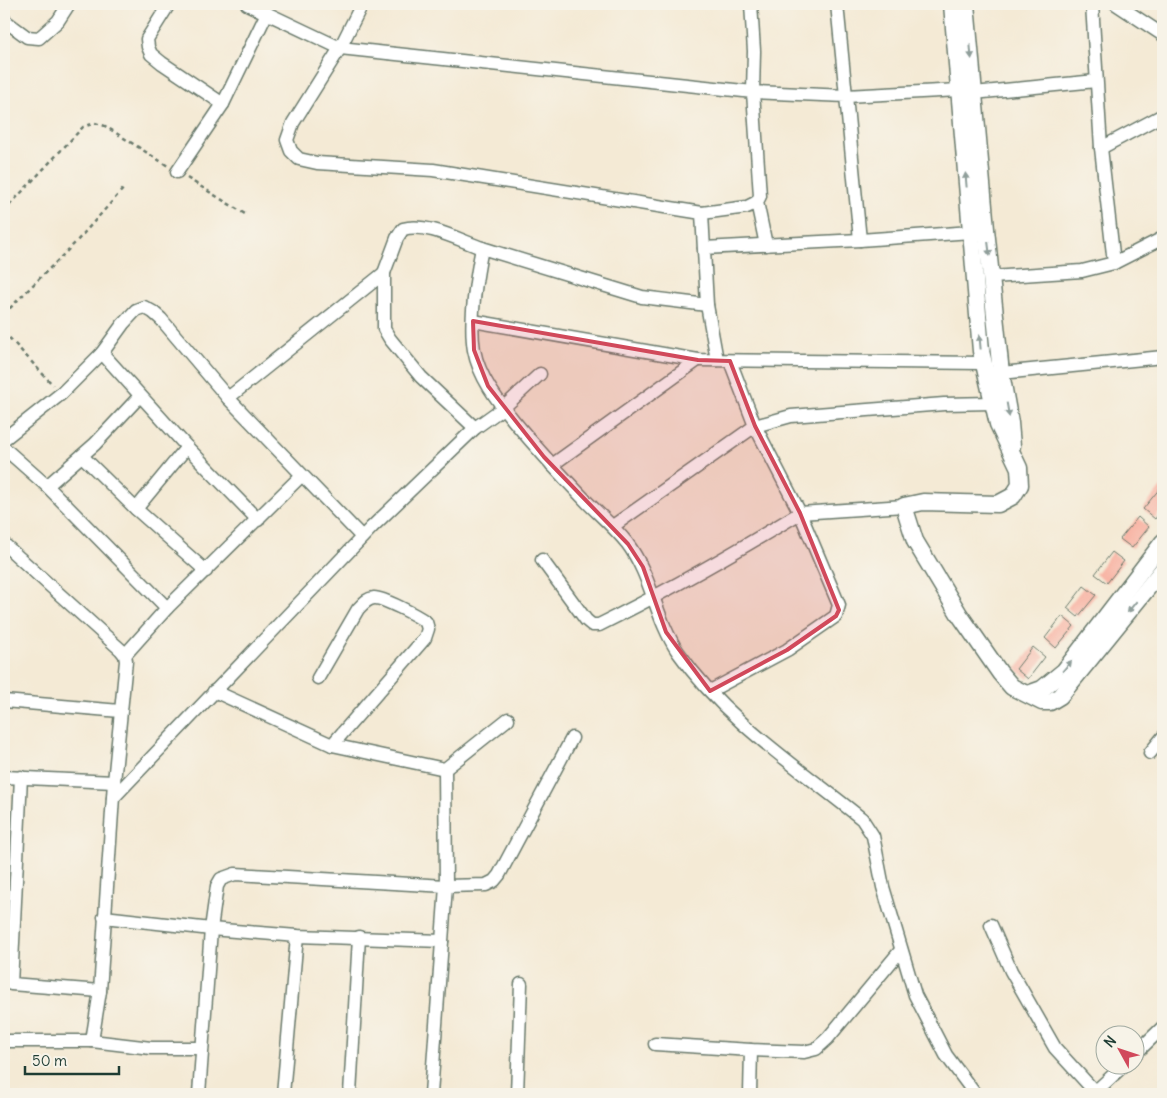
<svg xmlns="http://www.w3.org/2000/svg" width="1167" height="1098" viewBox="0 0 1167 1098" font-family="Delius,sans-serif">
<rect width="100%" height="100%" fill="#f7f3e8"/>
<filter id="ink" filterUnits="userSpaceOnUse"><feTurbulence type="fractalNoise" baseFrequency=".02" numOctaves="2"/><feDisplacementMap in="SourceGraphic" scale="10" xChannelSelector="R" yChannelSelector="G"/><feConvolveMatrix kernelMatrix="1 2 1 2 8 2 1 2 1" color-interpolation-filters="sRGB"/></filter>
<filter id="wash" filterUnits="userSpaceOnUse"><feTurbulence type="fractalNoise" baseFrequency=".0096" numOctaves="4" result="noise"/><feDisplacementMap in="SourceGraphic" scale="20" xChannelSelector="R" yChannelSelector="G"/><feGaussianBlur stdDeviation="1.12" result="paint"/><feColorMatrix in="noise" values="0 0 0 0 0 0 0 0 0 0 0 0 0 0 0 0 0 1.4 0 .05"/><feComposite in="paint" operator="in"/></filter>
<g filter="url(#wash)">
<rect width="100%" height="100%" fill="#f4ead5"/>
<g id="blocks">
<g fill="#f8ae9e">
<polygon points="1161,487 1163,489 1163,508 1155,519 1143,509"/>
<polygon points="1138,517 1149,527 1132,548 1120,539"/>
<polygon points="1112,552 1124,561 1107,583 1095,574"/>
<polygon points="1084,586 1096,595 1078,617 1067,608"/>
<polygon points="1062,616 1074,626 1056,648 1045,638"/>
<polygon points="1033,647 1045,657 1028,679 1016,669"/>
</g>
</g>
</g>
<g filter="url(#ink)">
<use href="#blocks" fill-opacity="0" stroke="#6a7a6c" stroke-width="1"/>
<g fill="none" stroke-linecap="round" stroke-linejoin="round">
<defs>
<g id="minor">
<polyline points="169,4 147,39 148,47 151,54 162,63 223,104"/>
<polyline points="247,4 340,48 753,92 760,196 757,202 747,207 702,213"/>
<path d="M362 4 340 48 293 123 287 140 291 151 299 159 317 163 433 170 702 213 707 305 642 297 482 248C476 278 469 320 474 350 479 377 497 400 514 421 538 450 562 476 588 503 601 516 615 528 627 543 652 576 655 618 678 652 726 721 798 767 862 819L873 836 883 887 915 995 946 1055 975 1094"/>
<polyline points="751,4 754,51 753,92 846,96 860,240"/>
<polyline points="837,4 846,96 959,90 974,93 1096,81"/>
<polyline points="1116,4 1163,35"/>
<polyline points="4,20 27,37 39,38 58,21 69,4"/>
<polyline points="1101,148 1163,115"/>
<polyline points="177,172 223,104 267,13"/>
<polyline points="757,202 766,245"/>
<polyline points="704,248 860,240 971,232"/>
<polyline points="1114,263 1163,238"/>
<polyline points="992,277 1082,271 1114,263 1101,148 1092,4"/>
<polyline points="707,305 717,360"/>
<polyline points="473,321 698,360 983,363"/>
<polyline points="102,353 187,447 136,509 206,571"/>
<polyline points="730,361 755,426 800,513 904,506"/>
<polyline points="1001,373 1163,357"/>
<polyline points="228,398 384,273"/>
<path d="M475 428 421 377 390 339 384 329V273L397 238 403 229C426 222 459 240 482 248"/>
<polyline points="4,439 62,393 102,353 123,324 136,310 144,307 153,312 161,319 228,398 362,537"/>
<polyline points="187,447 258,520"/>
<polyline points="4,448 47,486 167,608 125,655"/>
<polyline points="82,456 136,509"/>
<polyline points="552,465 698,360"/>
<polyline points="47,486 95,444 140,396"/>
<polyline points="613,526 755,426 791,416 944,404 992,403"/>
<polyline points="4,544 121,650 125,655 126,661 114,782 100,991 92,1041 4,1041"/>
<path d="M542 560 586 620 592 625H599C668 591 734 553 800 513L839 605 836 616 787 650 710 691"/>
<polyline points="167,608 301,476"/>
<path d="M214 691 332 745 425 638 428 629 426 622C418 616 382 597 374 598 366 599 363 604 358 609L318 678"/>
<polyline points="4,701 120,711"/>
<polyline points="332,745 445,769 508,719"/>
<polyline points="1150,753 1163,737"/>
<polyline points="4,777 114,782"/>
<polyline points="21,777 11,984 100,991"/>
<polyline points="113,798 372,527 475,428 503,408 540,374"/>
<polyline points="104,917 211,929 297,936 442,941"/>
<polyline points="991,925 1011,971 1055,1048 1097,1094"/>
<polyline points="92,1041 151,1048 202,1048"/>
<polyline points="655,1044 751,1050 804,1052 816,1049 828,1038 901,950"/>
<polyline points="1134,1055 1163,1027"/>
<polyline points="1095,1092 1123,1066"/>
<polyline points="199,1094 211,929 217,886 221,879 235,874 446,886 486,885 494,881 499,875 572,738"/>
<polyline points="283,1094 297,936"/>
<polyline points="350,1094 359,937"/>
<polyline points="431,1094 446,886 445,769"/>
<polyline points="517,1094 521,984"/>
<polyline points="750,1094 751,1050"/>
</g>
<g id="tertiary">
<polyline points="952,4 981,351 998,424 1019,468 1020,485 1013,496 998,504 923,502 904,506 915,541 959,614 1000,673 1012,687 1042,702 1050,702 1060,696 1163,569"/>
<polyline points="966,4 986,229 1001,373 1010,423 1012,446"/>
<polyline points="1028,694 1042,689 1064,671 1163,542"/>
</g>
</defs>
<use href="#minor" stroke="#6a7a6c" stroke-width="15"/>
<use href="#tertiary" stroke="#6a7a6c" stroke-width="19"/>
<g stroke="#6a7a6c" stroke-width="2.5" stroke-dasharray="4 4" stroke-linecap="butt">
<polyline points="187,178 245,214"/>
<polyline points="4,211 83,127 95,123 105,126 168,166"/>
<polyline points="4,314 76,242 124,188"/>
<polyline points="4,332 53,385"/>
</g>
<use href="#minor" stroke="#fff" stroke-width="12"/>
<use href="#tertiary" stroke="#fff" stroke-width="16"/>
</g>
<defs><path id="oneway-solid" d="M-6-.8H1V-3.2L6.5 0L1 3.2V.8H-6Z" transform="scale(1.25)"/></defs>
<g fill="#8f9e9a">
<use href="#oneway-solid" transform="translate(971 52) rotate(85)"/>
<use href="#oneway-solid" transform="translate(966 180) rotate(-95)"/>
<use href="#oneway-solid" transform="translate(989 249) rotate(83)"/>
<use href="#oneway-solid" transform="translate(980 342) rotate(-95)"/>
<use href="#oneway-solid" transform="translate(1008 410) rotate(80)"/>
<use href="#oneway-solid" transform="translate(1132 607) rotate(129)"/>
<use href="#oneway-solid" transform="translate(1067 666) rotate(-50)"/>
</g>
</g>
<path fill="#d1495b" fill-opacity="0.2" stroke="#d1495b" stroke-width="4" stroke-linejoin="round" d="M473 321 698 360 730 361 755 426 800 513 839 610 836 616 787 650 710 691 666 632 643 567 628 544 544 457 488 386 474 350Z"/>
<rect width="1167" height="1098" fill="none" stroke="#f7f3e8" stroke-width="20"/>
<g transform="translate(1120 1050) rotate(310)"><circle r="24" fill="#f7f3e8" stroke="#a1aaa0"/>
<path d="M0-4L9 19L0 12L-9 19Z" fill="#d1495b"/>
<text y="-8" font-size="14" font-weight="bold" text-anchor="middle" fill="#1f3d34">N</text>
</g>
<path d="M25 1066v8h94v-8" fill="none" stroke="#1f3d34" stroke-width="2.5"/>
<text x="32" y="1066" font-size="15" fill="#1f3d34" stroke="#f7f3e8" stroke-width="4" paint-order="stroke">50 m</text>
</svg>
